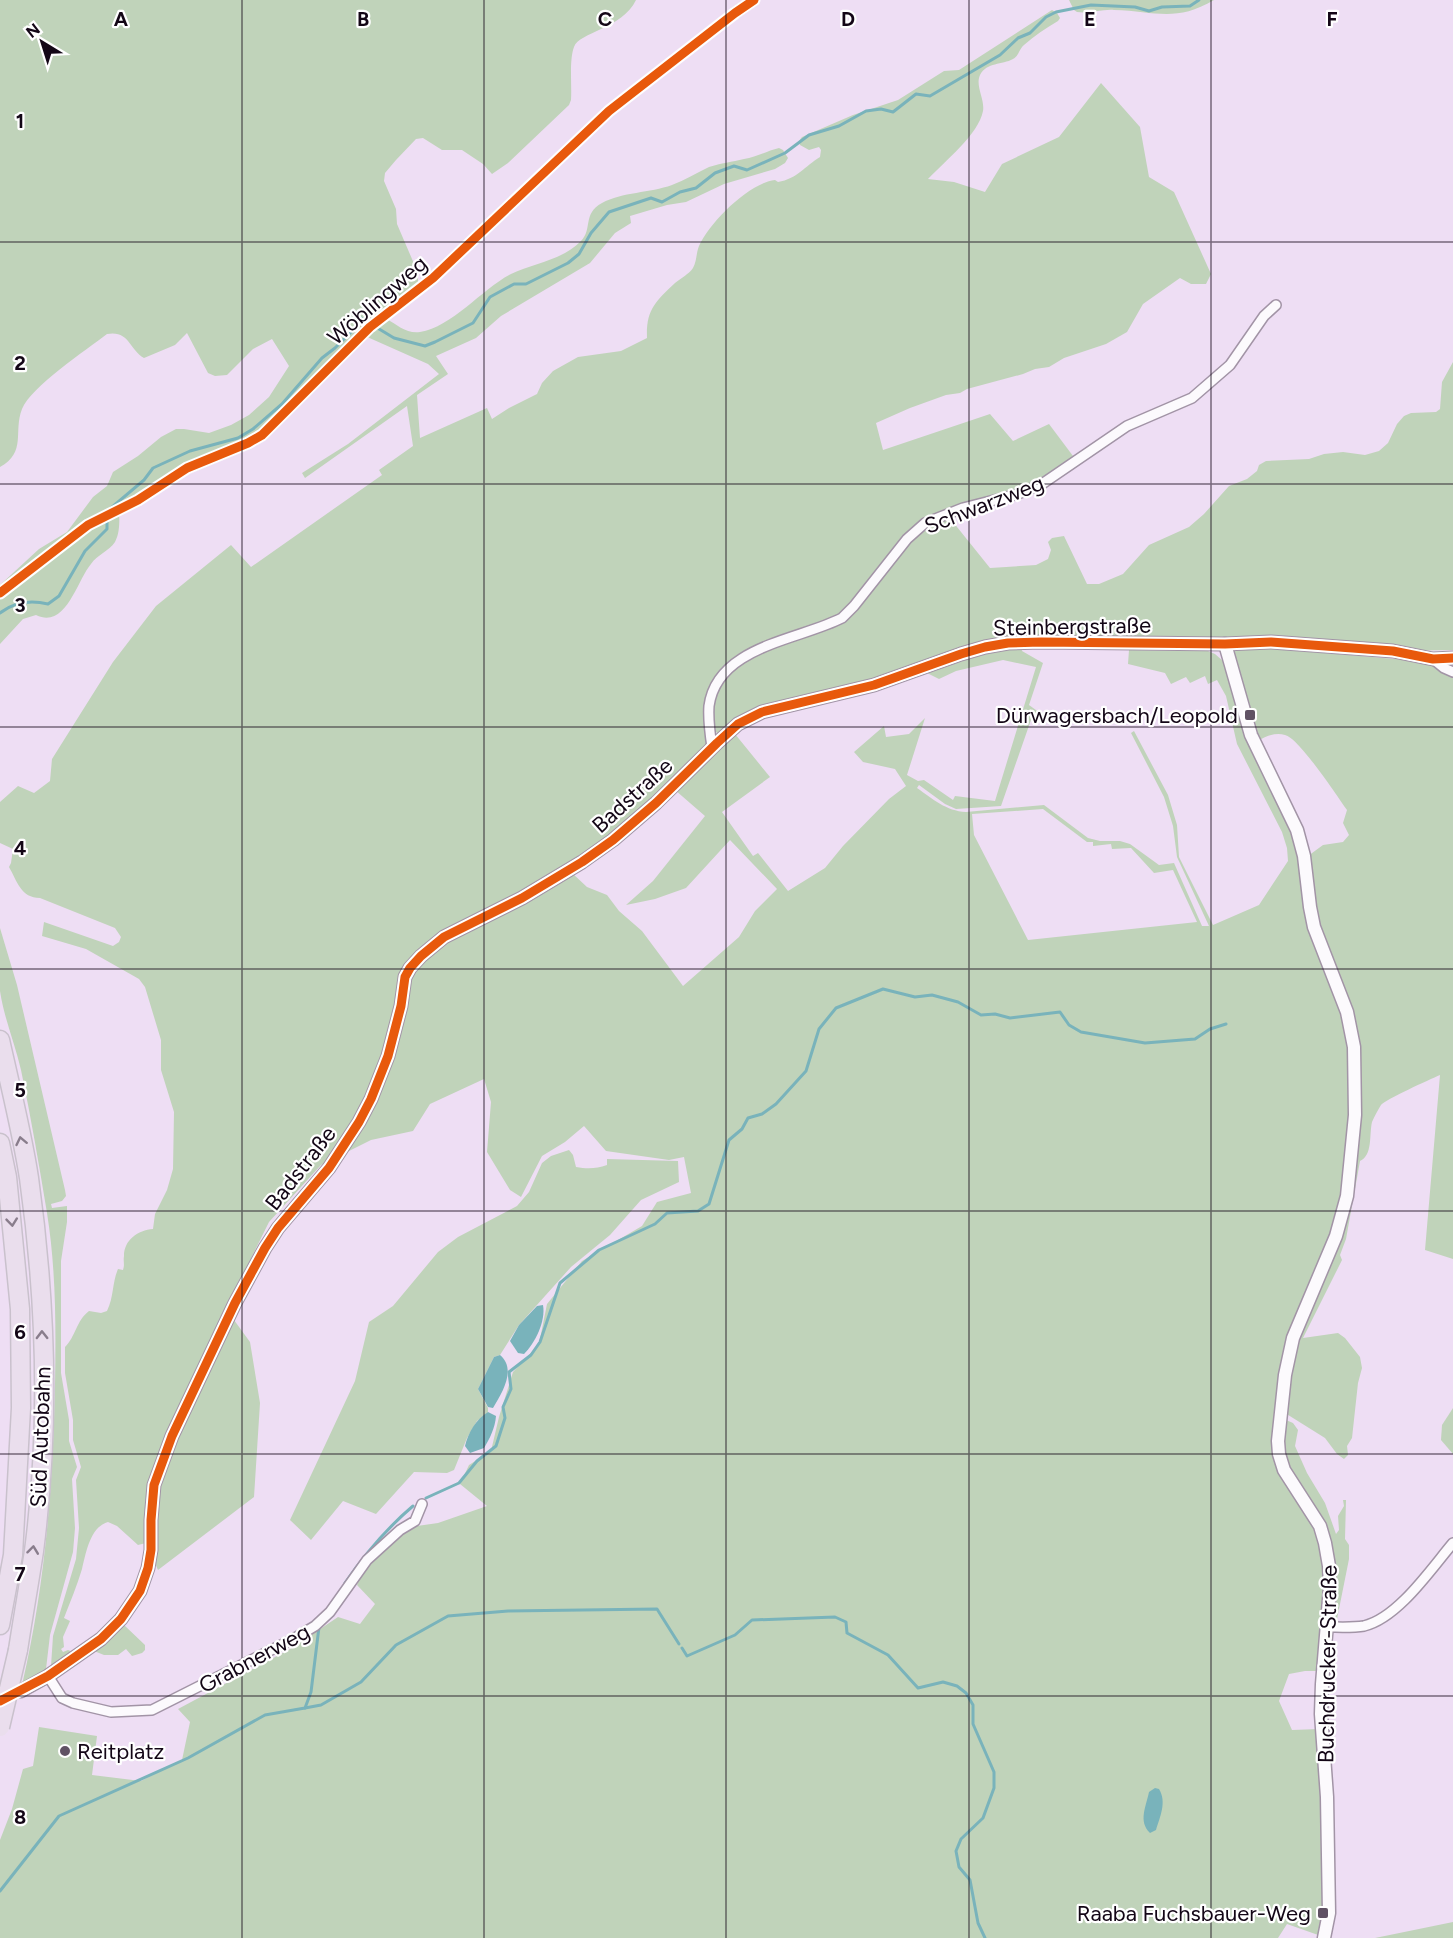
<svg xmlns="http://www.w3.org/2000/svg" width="1453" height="1938" viewBox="0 0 1453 1938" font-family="Figtree,sans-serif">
<rect width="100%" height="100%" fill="#eedef4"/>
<g fill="#c0d3ba" fill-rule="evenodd">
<path d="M0 0H636C622 29 579 32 574 47 569 60 572 85 571 100L569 105 508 163 492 174 483 164 462 150H442L423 138 416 139 396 160 385 173 384 181 396 209 397 224 418 273V287L367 323 259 432 185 464 119 505C119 516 121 531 115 542 109 551 97 555 91 564 77 580 66 630 36 615L23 619 0 644V598L3 595 0 591V585L39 549 67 532 93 497 107 486 113 472 138 456 161 437 176 429H184L209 433 231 425 249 415 269 397 289 366 272 339 253 349 227 375 215 376 208 373 187 333 175 345 144 358C129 349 129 330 107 334 86 350 31 387 22 409 13 432 27 452 0 467Z"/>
<path d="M1069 0H1214C1175 23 1155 11 1114 10 1102 9 1090 14 1077 12L1074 10Z"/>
<path d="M1052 10 1057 13 1060 18 1058 21C1046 28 1034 36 1024 45 1019 49 1019 56 1013 59 1002 65 987 62 980 75 975 86 985 99 983 111 979 134 944 162 928 179L954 182 985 192 1002 164 1059 137 1101 83 1140 127 1149 177 1174 192 1211 274 1206 284H1191L1180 278 1143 304 1127 332 1106 344 1064 358 1049 367 1035 369 1023 374 967 389 960 393 946 395 910 408 876 423 883 450 990 414 1013 441 1049 424 1076 460 1042 483 924 521 841 616 755 648 711 690 709 744 691 762 572 873 587 887 607 895 619 911 642 931 683 986 739 937 755 911 777 889 730 840 686 888 655 899 626 905 653 881 705 816 675 790 735 734 770 777 722 812 753 856 758 853 788 891 825 868 843 846 889 799 906 786 895 769 863 762 854 752 884 726 886 737 909 734 925 718 907 775 918 781 924 780 953 800 955 796 995 801 1036 667 1003 660 956 671 939 679 927 673 987 651 1021 647 1022 651 1043 663 1029 705 1040 713 1032 717 1001 806 956 809 945 804 919 785 917 788C933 799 946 811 966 812L1044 805 1088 838 1100 841H1120L1130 844 1159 865 1174 863 1202 926H1209L1177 857 1173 826 1164 797 1131 733 1134 731 1168 795 1177 825 1179 857 1213 925 1259 905 1288 861 1287 848 1282 832 1237 744 1226 696 1217 680 1208 684 1205 676 1190 683 1186 677 1171 684 1165 673 1128 664 1129 650 1208 651 1215 654 1223 661 1283 806 1301 857 1347 1025 1352 1115 1338 1220 1303 1304 1275 1441 1316 1528 1327 1576 1319 1671H1305L1289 1674 1279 1701 1292 1730 1319 1729 1325 1913 1321 1936 1287 1924 1278 1938H0V1840L12 1809 23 1769 33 1766 39 1727 97 1736 92 1775 141 1781 182 1760 190 1722 178 1709 292 1648 338 1617 360 1624 375 1604 357 1585 364 1569 398 1532 410 1527 438 1523 487 1506 460 1484 469 1465 491 1451 499 1417 513 1372 539 1344 547 1304 582 1261 642 1226 657 1202 691 1193 684 1157 669 1160 606 1151 584 1126 565 1142 542 1156 521 1197 510 1190 487 1152 491 1102 484 1079 430 1104 413 1131 371 1140 321 1165 269 1222 226 1309 250 1342 260 1403 254 1497 158 1570 146 1543 138 1545 117 1526 108 1522C90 1527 86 1553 82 1569 77 1586 70 1602 64 1618L70 1621 63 1637 64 1647 61 1649 63 1652 68 1650 73 1652 51 1666 53 1636 76 1559 79 1528 76 1480 81 1467 73 1440V1420L65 1373V1347C76 1336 76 1321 89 1311L101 1313 107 1311C114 1297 112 1283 118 1269L123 1270C125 1264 123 1262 124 1256 124 1240 138 1230 153 1229L155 1214 167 1190 173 1169 174 1112 161 1070V1040L145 987 139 979 86 949 42 936 44 922 113 946 119 942 121 937 115 928 40 898C21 898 17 881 9 867L11 863 13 849 0 843V802L18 786 34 793 50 781 52 759 113 662 156 606 231 545 251 567 382 475 379 470 413 446 407 406 305 478 302 473 348 444 439 374 428 364 365 336 387 319C397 325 407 334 420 332 452 327 482 289 511 274 534 263 563 260 581 241 593 229 582 214 602 203 622 192 650 193 672 185 685 180 696 173 709 167 721 163 732 162 744 159 756 157 767 151 779 148L783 150 788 158 785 163 775 169 724 184 686 202 667 205 630 216 631 223 615 233 590 263 501 316 476 338 436 356 448 374 417 395 420 438 487 408 492 419 509 408 537 394 542 383 553 371 578 357 621 351 647 338C646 310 655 302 675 283 681 278 689 274 693 268 697 261 696 253 699 246 710 222 749 183 775 180L778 182C797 179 805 166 820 157L821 150 819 147 809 150 800 145 799 141 802 137 853 115 898 100 944 71 959 70ZM1043 809 1087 842H1093V846L1111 844 1112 849 1131 848 1154 873 1173 870 1197 922 1028 940 974 835 972 814Z"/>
<path d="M1453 362V650L1393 651 1041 638 843 689 719 734 716 732C699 670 759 653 804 637 813 634 826 631 834 626 842 620 849 609 855 602 873 582 907 537 928 525 935 522 943 519 949 517L990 568 1036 565 1048 559 1051 550 1048 542 1052 538 1064 536 1087 584H1099L1123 574 1149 545 1189 527 1204 514 1229 486 1247 479 1257 471 1259 465 1266 461 1309 459 1324 454 1343 452 1365 455 1379 451 1388 443 1397 424 1404 416 1411 413 1436 412 1440 409 1442 382Z"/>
<path d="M1225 644 1429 662 1441 672 1453 677V1259L1425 1250 1440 1075C1429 1080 1386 1099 1381 1105 1378 1110 1374 1117 1372 1122 1369 1135 1373 1155 1360 1161L1346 1239 1340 1255 1342 1260 1303 1338 1338 1333 1345 1338 1360 1357 1362 1368 1358 1383 1352 1438 1347 1446 1348 1455 1344 1459 1337 1454 1325 1438 1285 1413 1294 1350 1340 1238 1360 1084 1318 926 1308 856 1323 845 1343 842 1349 835 1343 823 1347 810C1337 796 1299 738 1285 735 1276 732 1266 736 1258 741Z"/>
<path d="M0 928 17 985 65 1190 66 1196 62 1201 51 1204 52 1208 67 1206V1222L61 1261V1373L69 1420V1441L77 1467 72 1479 75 1528 73 1552 50 1635 46 1669 22 1685C45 1586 53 1486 55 1384 56 1327 56 1269 47 1213 39 1165 31 1117 21 1070 15 1044 4 1018 0 991 0 971 0 948 0 928Z"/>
<path d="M569 1150 573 1155 576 1167C587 1169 596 1169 607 1165V1159L678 1161 679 1182 641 1200 610 1235 571 1267 519 1325 500 1355 494 1357 478 1389 488 1408V1412L477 1421 467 1438 454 1470 447 1473 414 1472 376 1514 343 1501 311 1540 290 1520 355 1381 369 1322 393 1306 438 1252 458 1237 517 1206 529 1192 542 1163 551 1156Z"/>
<polygon points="1453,1408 1453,1454 1441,1440 1442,1425"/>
<polygon points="1286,1420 1293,1423 1298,1430 1295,1446 1307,1473 1325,1503 1336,1534 1339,1530 1338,1516 1344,1506 1343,1500 1346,1500 1345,1539 1349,1545 1349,1559 1337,1619 1339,1622 1346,1625 1337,1624 1333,1619 1332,1553 1290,1473 1283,1449"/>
<polygon points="121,1625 124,1625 145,1645 145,1650 142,1653 132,1656 126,1649 118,1655 104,1655 94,1651"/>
<polygon points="1453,1922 1453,1938 1375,1938"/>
</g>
<g fill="#79b3bb">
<path d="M543 1305C546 1321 535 1343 524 1354L518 1353 510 1341 519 1325 537 1306Z"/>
<path d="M500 1355C517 1369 502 1393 493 1408L488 1407 478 1389 494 1357Z"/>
<path d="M488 1412 496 1416C495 1428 490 1438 484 1448L470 1453 465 1446C468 1433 476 1419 488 1412Z"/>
<path d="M1155 1788 1159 1789C1167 1802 1160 1817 1156 1830L1150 1833C1138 1821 1146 1807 1149 1792Z"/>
</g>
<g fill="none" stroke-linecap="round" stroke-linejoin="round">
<g stroke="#79b3bb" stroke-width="3">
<polyline points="105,513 144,480 153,468 190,451 238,438 253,429 282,404 322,358 335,348 355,328 361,318 394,338 425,346 435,342 473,323 490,297 514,284 526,284 568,263 579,254 591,233 609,212 651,198 662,202 680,192 696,188 715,173 734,166 747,170 785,153 809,135 839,126 866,111 881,109 893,112 916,94 930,96 1000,55 1018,38 1030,33 1046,17 1056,12 1091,5 1135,7 1149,11 1162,7 1190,6 1199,0"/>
<path d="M0 613C14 602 31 600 48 604L59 596 85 551 107 529V519"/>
<polyline points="426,1498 459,1483 477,1461 496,1446 505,1418 503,1407 511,1389 509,1372 531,1355 540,1342 560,1283 599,1250 655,1224 667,1213 698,1211 709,1204 729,1140 742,1129 748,1118 762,1114 776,1104 806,1071 819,1029 836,1008 883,989 915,997 932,995 958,1002 981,1015 995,1014 1010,1018 1060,1012 1069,1025 1081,1032 1145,1043 1195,1039 1210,1029 1226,1024"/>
<path d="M345 1583C365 1554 387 1528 413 1506"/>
<polyline points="682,1648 687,1656 735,1635 752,1620 835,1617 846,1622 847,1633 888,1655 918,1688 943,1682 957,1686 966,1693 973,1705 973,1724 994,1772 994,1788 983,1818 961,1839 956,1851 959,1867 970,1880 978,1923 985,1938"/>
<polyline points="305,1708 321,1705 361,1682 396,1645 448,1616 508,1611 657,1609 679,1644"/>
<polyline points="0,1891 59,1816 188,1758 265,1715 305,1708 311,1692 319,1627"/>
</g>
<defs>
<g id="minor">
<polyline points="0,593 88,525 138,500 187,468 248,443 262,435 370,327 433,278 609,111 735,13 754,0"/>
<polyline points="1433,659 1444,668 1453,672"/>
<path d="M712 747C710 734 708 720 709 706 717 646 799 640 842 618L854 606 907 539 925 523 963 508 1018 494 1042 484 1127 426 1192 398 1230 365 1264 316 1276 305"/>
<path d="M1326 1627C1338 1627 1352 1628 1364 1626 1398 1618 1431 1569 1453 1543"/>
<polyline points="48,1676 62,1698 73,1703 111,1712 152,1710 295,1638 315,1626 330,1612 367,1560 400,1530 415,1521 422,1504"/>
</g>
<g id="tertiary">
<polyline points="1225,644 1251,735 1297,830 1304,856 1310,907 1314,927 1347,1012 1354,1047 1355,1115 1347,1196 1336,1236 1293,1338 1285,1375 1278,1441 1279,1454 1284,1470 1320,1526 1325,1543 1329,1566 1330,1587 1322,1684 1321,1714 1327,1797 1329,1913 1324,1938"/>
<polyline points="21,1691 48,1676 101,1639 121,1619 140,1591 148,1568 151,1550 151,1520 154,1485 172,1436 235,1303 265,1248 278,1228 329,1168 359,1122 371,1099 388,1056 401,1006 405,977 410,968 421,956 444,937 522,898 582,862 613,840 656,803 717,743 738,724 762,712 874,685 961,654 985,647 1008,643 1041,642 1225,644 1271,642 1393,651 1433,659 1453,658"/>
</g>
<g id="motorway">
<path d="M0 1040C10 1085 22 1132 29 1178 46 1300 50 1428 34 1551 29 1584 23 1617 18 1650"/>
<polyline points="0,1143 7,1177 20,1309 21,1408 13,1555 0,1625"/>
</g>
</defs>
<use href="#minor" stroke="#a294a6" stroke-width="12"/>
<use href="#tertiary" stroke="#a294a6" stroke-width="15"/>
<use href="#motorway" stroke="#c9c1cc" stroke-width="21"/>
<use href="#minor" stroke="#fcfafd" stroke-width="9"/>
<use href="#tertiary" stroke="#fcfafd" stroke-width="12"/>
<use href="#motorway" stroke="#eadeed" stroke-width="18"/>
<defs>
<polyline id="motorway-bridge" points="0,1727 18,1650"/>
</defs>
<use href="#motorway-bridge" stroke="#c9c1cc" stroke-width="21" stroke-linecap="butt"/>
<use href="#motorway-bridge" stroke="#eadeed" stroke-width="18"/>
<defs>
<g id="cycleway">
<polyline points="0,593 88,525 138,500 187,468 248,443 262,435 370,327 433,278 609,111 735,13 754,0"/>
<polyline points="0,1701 48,1676 101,1639 121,1619 140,1591 148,1568 151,1550 151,1520 154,1485 172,1436 235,1303 265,1248 278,1228 329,1168 359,1122 371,1099 388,1056 401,1006 405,977 410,968 421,956 444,937 522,898 582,862 613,840 656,803 717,743 738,724 762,712 874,685 961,654 985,647 1008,643 1041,642 1225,644 1271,642 1393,651 1433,659 1453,658"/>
</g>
</defs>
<use href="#cycleway" stroke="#fff" stroke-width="13"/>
<use href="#cycleway" stroke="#e8590c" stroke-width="9"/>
</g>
<defs><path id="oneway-chevron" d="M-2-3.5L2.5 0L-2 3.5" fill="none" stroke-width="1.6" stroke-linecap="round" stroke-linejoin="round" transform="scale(1.5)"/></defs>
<g stroke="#897d8c">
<use href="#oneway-chevron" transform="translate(21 1141) rotate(-102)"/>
<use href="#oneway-chevron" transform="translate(12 1222) rotate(84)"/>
<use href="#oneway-chevron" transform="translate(42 1335) rotate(-91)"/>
<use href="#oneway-chevron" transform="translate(33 1550) rotate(-83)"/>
</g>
<path fill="none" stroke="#130616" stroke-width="1.5" stroke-opacity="0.55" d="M242 0V1938M484 0V1938M726 0V1938M969 0V1938M1211 0V1938M0 242H1453M0 484H1453M0 727H1453M0 969H1453M0 1211H1453M0 1454H1453M0 1696H1453"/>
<g fill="#605264" stroke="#fff" stroke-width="2">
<rect x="1244" y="709" width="12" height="12" rx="3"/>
<circle cx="65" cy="1751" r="6"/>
<rect x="1317" y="1907" width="12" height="12" rx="3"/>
</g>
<g text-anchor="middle" stroke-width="4.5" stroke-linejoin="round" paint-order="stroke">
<g font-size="22" fill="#130616" stroke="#fff">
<text transform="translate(377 300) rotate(-41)" y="8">Wöblingweg</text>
<text transform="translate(984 504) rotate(-21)" y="8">Schwarzweg</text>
<text transform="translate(1072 626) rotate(-1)" y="8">Steinbergstraße</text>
<text transform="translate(632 795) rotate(-42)" y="8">Badstraße</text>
<text transform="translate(300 1168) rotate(-52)" y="8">Badstraße</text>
<text transform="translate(40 1437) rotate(-88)" y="8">Süd Autobahn</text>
<text transform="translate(254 1658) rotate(-28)" y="8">Grabnerweg</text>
<text transform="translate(1327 1664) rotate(-89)" y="8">Buchdrucker-Straße</text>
</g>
<g font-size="22" fill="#130616" stroke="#fff" text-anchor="end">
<text x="1238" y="723">Dürwagersbach/Leopold</text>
<text x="77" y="1759" text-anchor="start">Reitplatz</text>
<text x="1311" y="1921">Raaba Fuchsbauer-Weg</text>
</g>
</g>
<g font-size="20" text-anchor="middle" font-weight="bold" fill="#130616" stroke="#fff" stroke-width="4.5" stroke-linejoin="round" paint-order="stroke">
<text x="121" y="26">A</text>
<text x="363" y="26">B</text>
<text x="605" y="26">C</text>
<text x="848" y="26">D</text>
<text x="1090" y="26">E</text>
<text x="1332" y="26">F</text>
<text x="20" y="128">1</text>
<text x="20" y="370">2</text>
<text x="20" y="612">3</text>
<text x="20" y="855">4</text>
<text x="20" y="1097">5</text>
<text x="20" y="1339">6</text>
<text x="20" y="1581">7</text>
<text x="20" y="1824">8</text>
</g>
<g transform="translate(42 42) rotate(322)" stroke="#ffffff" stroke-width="4.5" paint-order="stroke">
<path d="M0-4.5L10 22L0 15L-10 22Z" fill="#130616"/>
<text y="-9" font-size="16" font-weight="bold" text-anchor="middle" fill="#130616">N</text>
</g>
</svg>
